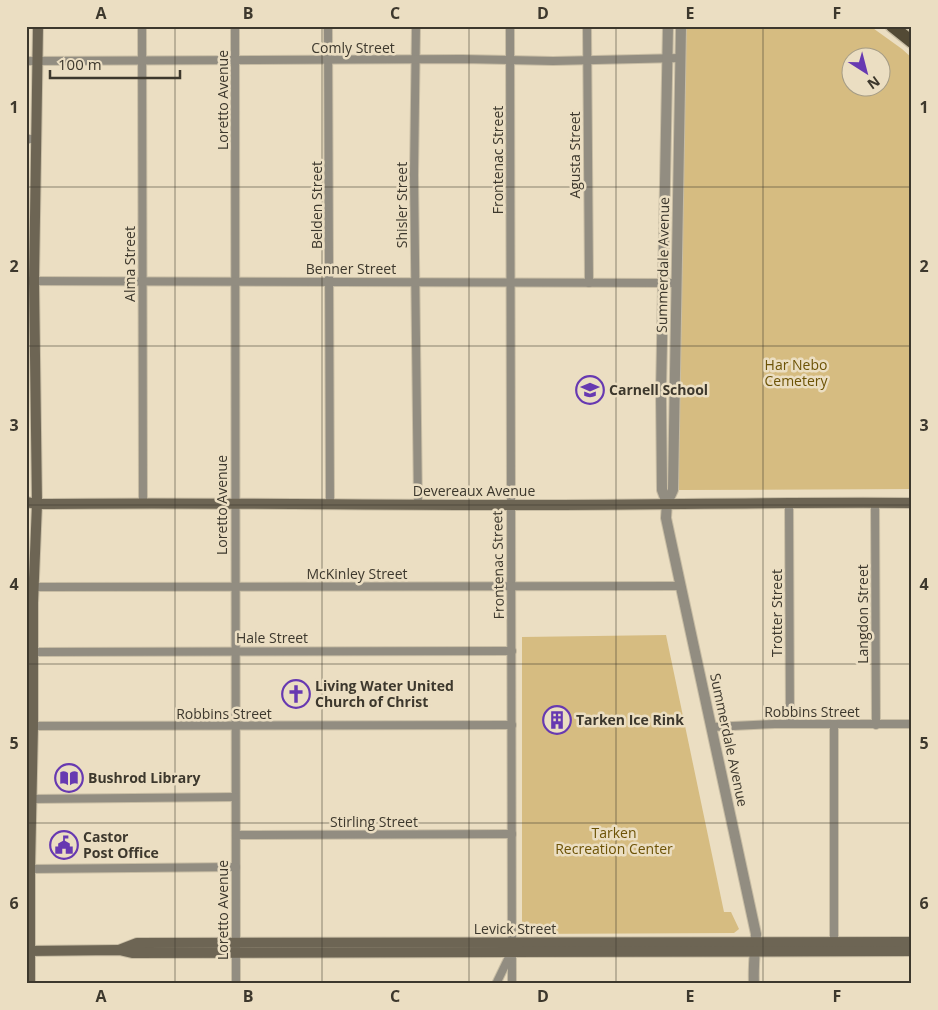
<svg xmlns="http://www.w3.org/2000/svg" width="938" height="1010" viewBox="0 0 938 1010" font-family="'Open Sans',sans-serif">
<rect width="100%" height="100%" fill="#ebdec2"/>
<g fill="#d6bc81" fill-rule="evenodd">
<path d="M686 26H870L902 49 912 58V489L678 490ZM850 58H880V88H850Z"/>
<polygon points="666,635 724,912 731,912 739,929 734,933 522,934 522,637"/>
</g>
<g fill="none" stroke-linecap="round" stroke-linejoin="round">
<defs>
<g id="minor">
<polyline points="142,26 143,503"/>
<polyline points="235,26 236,984"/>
<polyline points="328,26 330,504"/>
<polyline points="416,26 414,175 418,504"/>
<polyline points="510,26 512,984"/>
<polyline points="587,26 589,283"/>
<polyline points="26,61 462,59 553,61 680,58"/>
<polyline points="26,139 36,139"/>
<polyline points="26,281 677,283"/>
<polyline points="789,502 790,724"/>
<polyline points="875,503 876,725"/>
<polyline points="33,587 681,586"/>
<polyline points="33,652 512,651"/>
<polyline points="26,726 512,725"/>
<polyline points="712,727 775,724 912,724"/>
<polyline points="31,799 235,797"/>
<polyline points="236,835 512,834"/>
<polyline points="30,869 236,867"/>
<polyline points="834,941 834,725"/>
<polyline points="496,984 511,953"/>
</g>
<g id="tertiary">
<path d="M681 26 673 490 667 503 666 518 756 934C755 951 753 967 754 984"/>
<polyline points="667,503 662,490 661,393 668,26"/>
</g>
<g id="secondary">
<path d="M26 502 37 504C195 502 354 505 512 505 645 505 778 502 912 503"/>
<polyline points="119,950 137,943 912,942"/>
<polyline points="26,951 119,950 132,953 912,951"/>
<polyline points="30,984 30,869 33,726 33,603 37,504 34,281 38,26"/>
</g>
<polyline id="primary" points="892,26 912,42"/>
</defs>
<use href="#minor" stroke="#c8bda4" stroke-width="10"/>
<use href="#tertiary" stroke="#c8bda4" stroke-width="12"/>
<use href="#secondary" stroke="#c8bda4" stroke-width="12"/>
<use href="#primary" stroke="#c8bda4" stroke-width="15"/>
<use href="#minor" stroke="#928d81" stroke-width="8"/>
<use href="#tertiary" stroke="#928d81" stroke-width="10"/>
<use href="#secondary" stroke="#6d6554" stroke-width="10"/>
<use href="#primary" stroke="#534a35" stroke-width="12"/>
</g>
<path fill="none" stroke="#3d382d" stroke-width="1" stroke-opacity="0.55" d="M175 26V984M322 26V984M469 26V984M616 26V984M763 26V984M26 187H912M26 346H912M26 505H912M26 664H912M26 823H912"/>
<defs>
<symbol id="school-ring" viewBox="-11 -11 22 22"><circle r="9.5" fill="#ebdec2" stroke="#6739b1" stroke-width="1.5"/><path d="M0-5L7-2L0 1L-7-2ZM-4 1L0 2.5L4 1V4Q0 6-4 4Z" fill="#6739b1"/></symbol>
<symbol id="church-ring" viewBox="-11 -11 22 22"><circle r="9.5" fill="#ebdec2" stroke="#6739b1" stroke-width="1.5"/><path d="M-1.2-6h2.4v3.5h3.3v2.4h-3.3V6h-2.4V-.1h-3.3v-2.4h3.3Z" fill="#6739b1"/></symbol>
<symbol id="building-ring" viewBox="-11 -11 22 22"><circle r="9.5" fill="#ebdec2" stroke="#6739b1" stroke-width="1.5"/><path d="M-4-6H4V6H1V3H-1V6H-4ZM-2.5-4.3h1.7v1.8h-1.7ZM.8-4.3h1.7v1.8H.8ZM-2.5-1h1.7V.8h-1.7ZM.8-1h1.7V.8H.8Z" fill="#6739b1"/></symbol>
<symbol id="library-ring" viewBox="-11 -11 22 22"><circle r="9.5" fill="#ebdec2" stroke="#6739b1" stroke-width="1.5"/><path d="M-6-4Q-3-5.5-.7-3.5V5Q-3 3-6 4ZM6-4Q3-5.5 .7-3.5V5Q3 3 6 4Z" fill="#6739b1"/></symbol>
<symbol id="civic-ring" viewBox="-11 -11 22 22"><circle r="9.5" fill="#ebdec2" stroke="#6739b1" stroke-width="1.5"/><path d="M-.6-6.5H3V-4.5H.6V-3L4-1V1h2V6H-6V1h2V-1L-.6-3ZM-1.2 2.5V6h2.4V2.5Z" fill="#6739b1"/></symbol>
</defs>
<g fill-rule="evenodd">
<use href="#school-ring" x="574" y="374" width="32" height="32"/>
<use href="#church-ring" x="280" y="678" width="32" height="32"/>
<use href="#building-ring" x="541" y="704" width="32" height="32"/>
<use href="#library-ring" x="53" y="762" width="32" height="32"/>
<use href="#civic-ring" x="48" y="829" width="32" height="32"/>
</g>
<g text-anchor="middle" stroke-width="5" stroke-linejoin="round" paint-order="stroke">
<g font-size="14" fill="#3d382d" stroke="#ebdec2">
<text x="353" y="53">Comly Street</text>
<text transform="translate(223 100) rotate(-90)" y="5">Loretto Avenue</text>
<text transform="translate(575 155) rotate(-90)" y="5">Agusta Street</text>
<text transform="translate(498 160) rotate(-90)" y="5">Frontenac Street</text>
<text transform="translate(317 205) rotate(-90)" y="5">Belden Street</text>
<text transform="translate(402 205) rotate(-90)" y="5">Shisler Street</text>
<text transform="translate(130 264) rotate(-90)" y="5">Alma Street</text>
<text transform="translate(663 265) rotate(-89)" y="5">Summerdale Avenue</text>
<text x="351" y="274">Benner Street</text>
<text x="474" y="496">Devereaux Avenue</text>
<text transform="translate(222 505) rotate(-90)" y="5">Loretto Avenue</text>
<text transform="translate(498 565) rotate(-91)" y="5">Frontenac Street</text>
<text x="357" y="579">McKinley Street</text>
<text transform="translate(777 613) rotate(-90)" y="5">Trotter Street</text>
<text transform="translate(863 614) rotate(-90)" y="5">Langdon Street</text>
<text x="272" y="643">Hale Street</text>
<text x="812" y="717">Robbins Street</text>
<text x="224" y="719">Robbins Street</text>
<text transform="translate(729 740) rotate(78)" y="5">Summerdale Avenue</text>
<text x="374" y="827">Stirling Street</text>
<text transform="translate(223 910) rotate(-90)" y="5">Loretto Avenue</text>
<text x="515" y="934">Levick Street</text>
</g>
<g font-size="14" fill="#6d5306" stroke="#ebdec2">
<text x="796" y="370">Har Nebo<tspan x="796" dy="16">Cemetery</tspan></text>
<text x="614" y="838">Tarken<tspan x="614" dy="16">Recreation Center</tspan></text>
</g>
<g font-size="14" font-weight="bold" fill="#3d382d" stroke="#ebdec2" text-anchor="start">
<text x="609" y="395">Carnell School</text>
<text x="315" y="691">Living Water United<tspan x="315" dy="16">Church of Christ</tspan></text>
<text x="576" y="725">Tarken Ice Rink</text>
<text x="88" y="783">Bushrod Library</text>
<text x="83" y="842">Castor<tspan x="83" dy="16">Post Office</tspan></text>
</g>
</g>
<rect width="938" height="1010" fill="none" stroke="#ebdec2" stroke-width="55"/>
<g transform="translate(866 72) rotate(144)"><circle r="24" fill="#ebdec2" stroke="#a59c86"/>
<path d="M0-4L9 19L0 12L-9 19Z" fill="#6739b1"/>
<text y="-8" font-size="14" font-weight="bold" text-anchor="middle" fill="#3d382d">N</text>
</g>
<path d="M50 70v8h130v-8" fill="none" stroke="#3d382d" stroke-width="2.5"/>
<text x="58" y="70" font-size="15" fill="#3d382d" stroke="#ebdec2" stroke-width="4" paint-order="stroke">100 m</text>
<rect x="28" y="28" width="882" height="954" fill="none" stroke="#3d382d" stroke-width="2"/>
<g font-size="16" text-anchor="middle" font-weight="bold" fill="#3d382d">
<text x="101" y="19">A</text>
<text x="248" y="19">B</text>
<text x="395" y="19">C</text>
<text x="543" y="19">D</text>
<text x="690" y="19">E</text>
<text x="837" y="19">F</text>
<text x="14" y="113">1</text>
<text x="924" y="113">1</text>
<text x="14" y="272">2</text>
<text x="924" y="272">2</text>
<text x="14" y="431">3</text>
<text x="924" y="431">3</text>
<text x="14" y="590">4</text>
<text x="924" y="590">4</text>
<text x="14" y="749">5</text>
<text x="924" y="749">5</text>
<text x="14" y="909">6</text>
<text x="924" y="909">6</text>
<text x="101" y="1002">A</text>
<text x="248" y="1002">B</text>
<text x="395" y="1002">C</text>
<text x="543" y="1002">D</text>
<text x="690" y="1002">E</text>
<text x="837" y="1002">F</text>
</g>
</svg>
